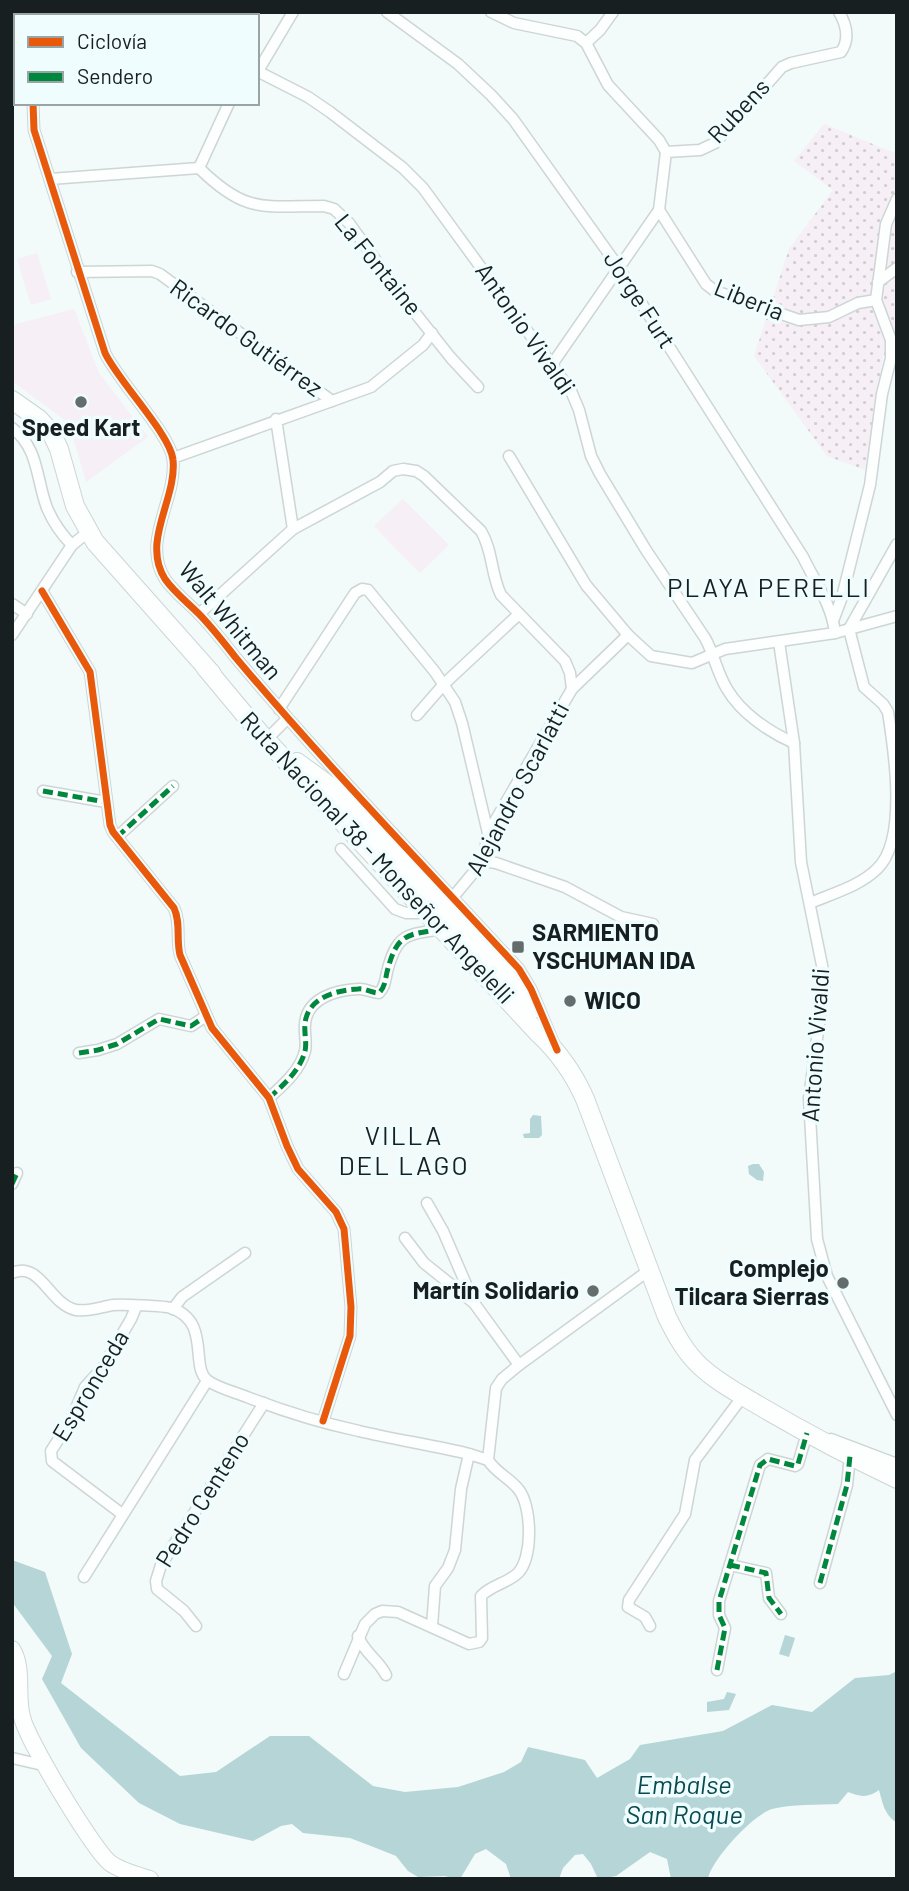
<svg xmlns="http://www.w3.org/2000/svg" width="909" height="1891" viewBox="0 0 909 1891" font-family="Barlow,sans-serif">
<defs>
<pattern id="grass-dots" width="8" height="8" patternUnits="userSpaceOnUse" patternTransform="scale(1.75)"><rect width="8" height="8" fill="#f6eff6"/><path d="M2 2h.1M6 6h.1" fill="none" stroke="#d2ccd3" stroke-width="1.8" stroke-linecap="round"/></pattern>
</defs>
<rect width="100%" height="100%" fill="#f2fafa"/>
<polygon fill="url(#grass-dots)" points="824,124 897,154 897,358 883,356 865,470 827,456 754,356 789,249 833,190 794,161"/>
<g fill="#f6eff6">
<polygon points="37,253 51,299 31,305 17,259"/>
<polygon points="74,309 99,373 148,437 86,482 69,423 12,381 12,329 16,324"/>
<polygon points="403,499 449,545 420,573 374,526"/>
</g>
<g fill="#b5d5d7">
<polygon points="533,1115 541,1116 542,1135 539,1138 524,1138 523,1134 530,1133 530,1119"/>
<polygon points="753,1164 759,1164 764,1172 763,1181 757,1180 749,1174 748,1166"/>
<path d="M12 1560 45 1572 72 1654 61 1683 180 1776 216 1772 270 1736H309L373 1786 405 1792 458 1787 504 1772 521 1762 528 1747 585 1760 597 1778 630 1759 640 1745 723 1731 772 1705 812 1712 855 1678 889 1675 897 1671V1823C884 1814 883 1804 879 1790 868 1798 860 1797 848 1792L838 1804C818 1805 791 1804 772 1809 754 1814 711 1860 708 1879H671L667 1859 650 1852 616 1876 598 1879 591 1864 583 1854 575 1855 563 1868 559 1879H511L506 1864 486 1849 475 1854 460 1879 444 1876 418 1877 408 1871 396 1856 376 1848 350 1838 303 1833 292 1824 281 1826 253 1841 180 1824 139 1803 81 1748 42 1679 52 1656 12 1602Z"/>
<polygon points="785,1635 795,1638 789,1657 779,1654"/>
<polygon points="727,1692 736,1694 729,1710 707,1712 707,1702 724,1699"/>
</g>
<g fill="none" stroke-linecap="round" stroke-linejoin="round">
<defs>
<g id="street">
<polyline points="156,12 164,16"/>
<path d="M387 12 458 64 491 95 513 119 617 265 803 557C815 582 832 605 835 633"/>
<polyline points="491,12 514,23 577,36 586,43 608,85 659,140 666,152"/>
<polyline points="36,16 36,12"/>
<polyline points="586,43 600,30 613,12"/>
<path d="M257 71 308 97 330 112 403 168 423 188 571 391 579 410 591 456 600 474 646 550 705 638C714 654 717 673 727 689 741 713 769 732 794 743"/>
<polyline points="258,71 293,12"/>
<path d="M33 103 34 130 105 353C118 381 171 435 173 460 177 499 141 541 165 579 174 592 187 602 198 613 212 627 224 643 236 658 326 765 424 866 519 969L531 989 554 1044"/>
<polyline points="199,168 229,103"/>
<path d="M50 179 199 168C246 214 262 206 324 206L334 209 349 223 397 290 451 358 478 387"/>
<polyline points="659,210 706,284 715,291 799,320 829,317 858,303 876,300"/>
<polyline points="77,272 152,271 160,274 332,401"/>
<polyline points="878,282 897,268"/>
<path d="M553 363 659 210 666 152 700 150 715 143 782 67 791 63 841 52C850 39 846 24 839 12"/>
<polyline points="276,419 293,529"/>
<path d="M12 428C39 448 36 479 47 508 53 522 61 534 72 545"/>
<polyline points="509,456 586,585 628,635 651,656 692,663 725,649 835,633 897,616"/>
<polyline points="173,458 371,387 423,345 432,333"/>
<path d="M42 591 90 672 110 825 113 832 174 908C181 923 176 939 180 955L212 1028 269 1098 287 1146 298 1169 336 1212 344 1229 351 1307 350 1336 323 1421"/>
<polyline points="12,604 27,614"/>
<path d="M199 614 293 529 380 482 393 471 403 469 416 471 424 476 481 531C493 551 491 575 501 595L565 661 570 673 572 689"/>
<polyline points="833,621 842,597 870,485 882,394 891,358 891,340 876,300 886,224 897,199"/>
<polyline points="12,635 72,545 88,532"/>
<polyline points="779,642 794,743 801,862 825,980 809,1098 817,1239 827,1276 897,1415"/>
<polyline points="279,709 355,593 362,589 368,590 435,672 455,702 462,723 488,833"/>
<polyline points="417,715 444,684 519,614"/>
<polyline points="271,735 287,719"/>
<polyline points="43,791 106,802"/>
<polyline points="117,837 173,786"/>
<polyline points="341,849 395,909 406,913 428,913"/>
<polyline points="483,861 496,863 565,887 621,917 653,924"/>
<polyline points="449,902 483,861 488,833 572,689 628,635"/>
<path d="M810 903C831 894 860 886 877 869 908 840 894 750 888 712L883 704 864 687 849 629 897 544"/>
<polyline points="79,1053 98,1050 117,1044 159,1019 191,1026 206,1016"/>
<path d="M269 1098C283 1085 300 1071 305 1051 307 1043 304 1033 305 1024 307 998 336 990 358 989 366 988 371 993 379 993 385 987 385 981 387 972 397 933 406 935 442 929"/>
<polyline points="12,1184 17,1173"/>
<polyline points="427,1203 443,1231 472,1298"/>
<polyline points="405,1238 424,1263 474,1303 519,1365"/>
<path d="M12 1273C40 1260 50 1305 76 1310 88 1312 101 1307 113 1305 119 1304 166 1306 171 1308 211 1321 190 1366 207 1380 217 1388 235 1392 247 1397 283 1411 322 1423 359 1431 396 1440 433 1445 469 1454"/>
<polyline points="173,1309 182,1297 245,1253"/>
<polyline points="831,1439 897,1464"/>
<polyline points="488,1460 496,1388 502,1379 519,1365 648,1271"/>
<polyline points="122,1514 52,1461 51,1451 71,1420 85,1387 103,1367 131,1319 136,1307"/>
<polyline points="730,1565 766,1573 769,1598 781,1614"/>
<polyline points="84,1577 207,1381"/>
<polyline points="820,1583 847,1485 850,1456"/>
<polyline points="196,1626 184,1611 157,1589 156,1581 161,1565 264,1403"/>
<polyline points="432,1626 435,1586 448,1568 455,1550 461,1489 469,1454 488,1460"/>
<polyline points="650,1626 645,1617 628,1607 629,1600 685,1514 695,1460 743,1396"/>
<path d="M358 1636C364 1653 379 1660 386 1675"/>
<polyline points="717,1670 725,1628 719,1615 719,1601 760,1465 768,1459 795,1466 798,1464 807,1433"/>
<path d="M344 1674 365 1624 375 1614 382 1611 398 1612 469 1644 479 1642 482 1638 481 1596C491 1585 508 1583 518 1573 533 1557 532 1507 519 1490 510 1478 496 1473 488 1460"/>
<polyline points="12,1758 47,1766"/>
</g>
<path id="secondary" d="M12 1649C24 1668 16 1696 22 1717 27 1740 93 1849 110 1863 121 1871 137 1875 150 1879"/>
<g id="primary">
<polyline points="12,400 39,419 51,432 59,449 75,506 95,542 212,674"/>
<path d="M205 667 260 733 537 1032C559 1052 573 1072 585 1099L667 1317C676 1335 685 1352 700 1366 717 1382 738 1393 758 1405 804 1432 849 1456 897 1479"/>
<polyline points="297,762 334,789 357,813 504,973 530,1011"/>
</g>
</defs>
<use href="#street" stroke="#cdd5d5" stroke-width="13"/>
<use href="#secondary" stroke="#cdd5d5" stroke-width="18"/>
<use href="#primary" stroke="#cdd5d5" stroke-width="20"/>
<use href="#street" stroke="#fdfefe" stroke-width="10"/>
<use href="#secondary" stroke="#fdfefe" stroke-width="16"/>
<use href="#primary" stroke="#fdfefe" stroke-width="18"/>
<g stroke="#00873e" stroke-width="5" stroke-dasharray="10 5" stroke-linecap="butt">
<polyline points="43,791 106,802"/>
<polyline points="117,837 173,786"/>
<polyline points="79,1053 98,1050 117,1044 159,1019 191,1026 206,1016"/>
<path d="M269 1098C283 1085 300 1071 305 1051 307 1043 304 1033 305 1024 307 998 336 990 358 989 366 988 371 993 379 993 385 987 385 981 387 972 397 933 406 935 442 929"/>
<polyline points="12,1184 17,1173"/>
<polyline points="730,1565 766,1573 769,1598 781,1614"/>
<polyline points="820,1583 847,1485 850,1456"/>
<polyline points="717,1670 725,1628 719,1615 719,1601 760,1465 768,1459 795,1466 798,1464 807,1433"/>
</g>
<defs>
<g id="cycleway">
<path d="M33 103 34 130 105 353C118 381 171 435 173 460 177 499 141 541 165 579 174 592 187 602 198 613 212 627 224 643 236 658 326 765 424 866 519 969L531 989 557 1050"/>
<path d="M42 591 90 672 110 825 113 832 174 908C181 923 176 939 180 955L212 1028 269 1098 287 1146 298 1169 336 1212 344 1229 351 1307 350 1336 323 1421"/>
</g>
</defs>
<use href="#cycleway" stroke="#effdfe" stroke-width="11"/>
<use href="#cycleway" stroke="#e8590c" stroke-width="7"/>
</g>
<g fill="#646c6c" stroke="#effdfe" stroke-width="2.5">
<circle cx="81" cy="402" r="7"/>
<rect x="511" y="940" width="14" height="14" rx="3.5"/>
<circle cx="570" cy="1001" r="7"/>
<circle cx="843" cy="1283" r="7"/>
<circle cx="593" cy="1291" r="7"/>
</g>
<g text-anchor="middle" stroke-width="7" stroke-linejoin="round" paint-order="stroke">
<g font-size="24" fill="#171f20" stroke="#effdfe">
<text transform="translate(739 111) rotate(-47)" y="8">Rubens</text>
<text transform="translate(378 265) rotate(51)" y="8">La Fontaine</text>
<text transform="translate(639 300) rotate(57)" y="8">Jorge Furt</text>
<text transform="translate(749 300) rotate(22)" y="8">Liberia</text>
<text transform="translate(525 329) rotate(55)" y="8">Antonio Vivaldi</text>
<text transform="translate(246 338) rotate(36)" y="8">Ricardo Gutiérrez</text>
<text transform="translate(230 621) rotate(50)" y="8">Walt Whitman</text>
<text transform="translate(518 789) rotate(-62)" y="8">Alejandro Scarlatti</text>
<text transform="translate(377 858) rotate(47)" y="8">Ruta Nacional 38 - Monseñor Angelelli</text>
<text transform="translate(816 1045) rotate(-86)" y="8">Antonio Vivaldi</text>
<text transform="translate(91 1386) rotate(-59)" y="8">Espronceda</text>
<text transform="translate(203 1500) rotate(-58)" y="8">Pedro Centeno</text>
</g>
<g font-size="24" font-weight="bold" fill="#171f20" stroke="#effdfe" text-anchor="start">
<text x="81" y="436" text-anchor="middle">Speed Kart</text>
<text x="532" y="941">SARMIENTO<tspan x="532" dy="28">YSCHUMAN IDA</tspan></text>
<text x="584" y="1009">WICO</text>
<text x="829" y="1277" text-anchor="end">Complejo<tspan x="829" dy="28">Tilcara Sierras</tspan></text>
<text x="579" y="1299" text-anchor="end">Martín Solidario</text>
</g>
<g font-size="26" letter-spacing="2" fill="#171f20" stroke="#effdfe">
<text x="769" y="597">PLAYA PERELLI</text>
<text x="404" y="1145">VILLA<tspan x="404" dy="30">DEL LAGO</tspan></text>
</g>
<g font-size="26" font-style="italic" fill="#0a4a4f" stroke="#effdfe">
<text x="684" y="1794">Embalse<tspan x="684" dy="30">San Roque</tspan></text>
</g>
</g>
<rect width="909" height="1891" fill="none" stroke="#171f20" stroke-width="28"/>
<rect x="14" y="14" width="245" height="91" fill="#effdfe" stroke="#99a4a5" stroke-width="2"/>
<rect x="28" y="37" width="35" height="10" fill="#e8590c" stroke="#99a4a5" stroke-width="2"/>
<text x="77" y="49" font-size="21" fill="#171f20">Ciclovía</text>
<rect x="28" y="72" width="35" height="10" fill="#00873e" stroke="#99a4a5" stroke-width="2"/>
<text x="77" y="84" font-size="21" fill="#171f20">Sendero</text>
</svg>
